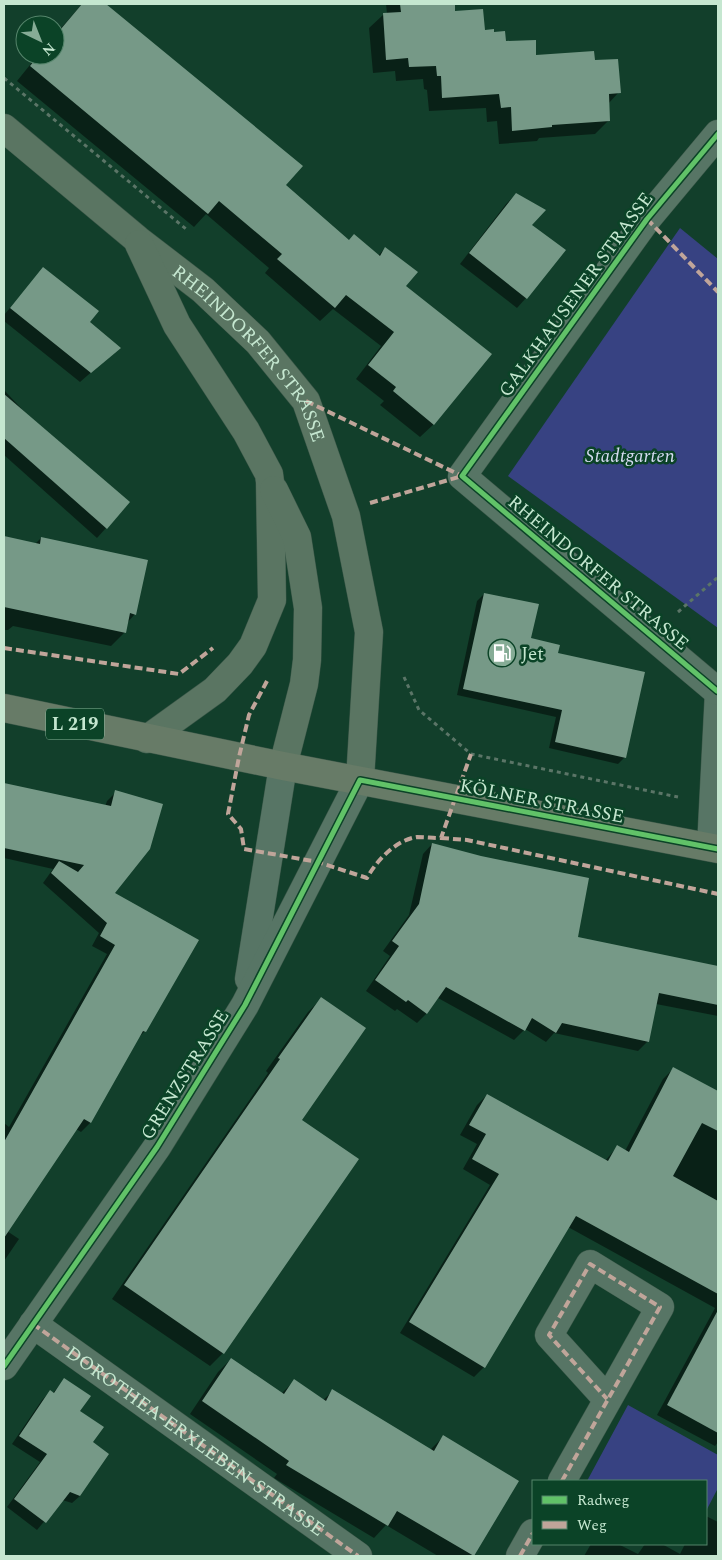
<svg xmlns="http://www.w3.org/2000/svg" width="722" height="1560" viewBox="0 0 722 1560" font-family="Spectral,serif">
<rect width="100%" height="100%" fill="#123f2b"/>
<g fill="#374282">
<polygon points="680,228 718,259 718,628 508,476"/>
<polygon points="628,1405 718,1455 718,1488 706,1511 706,1481 587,1481"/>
</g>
<g fill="#0007">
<polygon points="82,4 104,4 301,166 284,185 349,241 378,256 385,248 405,286 434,424 420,437 380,405 384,401 356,379 381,346 333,309 320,321 265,273 269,268 206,214 194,227 17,81 38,55 55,55 55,35"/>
<polygon points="386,4 454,4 454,12 484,31 493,33 505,43 535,57 593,62 619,92 608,104 609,120 595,134 539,138 537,141 499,144 497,121 487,122 486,108 429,111 427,90 424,89 423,79 396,81 395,71 373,73 369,28 383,15 387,14"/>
<polygon points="516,194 530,225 526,298 517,308 460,264 506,204"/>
<polygon points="43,269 88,322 119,348 80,382 4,321 4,315"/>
<polygon points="4,390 32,420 106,528 97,538 4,455"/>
<polygon points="4,538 35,544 41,538 135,614 127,623 125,632 111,646 13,626 8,630 4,630"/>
<polygon points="484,594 529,639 556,654 625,757 618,764 549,748 556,717 457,695 477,601"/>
<polygon points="4,784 105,807 107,801 116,792 113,893 145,1031 137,1039 90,1123 81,1132 76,1129 7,1231 19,1239 4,1261 4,1123 9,1127 107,954 92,946 99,933 43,883 53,869 4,858"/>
<polygon points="432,844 577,938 718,967 718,1016 656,1004 648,1041 638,1051 554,1033 546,1042 525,1029 514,1040 438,998 427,1013 417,1023 397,1009 395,1011 366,991 390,956 383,951 409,915 423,854"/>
<polygon points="321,999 223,1353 210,1366 112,1299 268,1073 266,1071 308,1012"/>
<polygon points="673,1069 718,1094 718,1442 715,1446 657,1415 715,1308 568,1227 484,1367 474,1377 400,1333 490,1185 463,1169 477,1144 460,1135 477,1105 487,1095 605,1161 617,1147 625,1151 663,1079"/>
<polygon points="231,1359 281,1394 294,1381 323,1400 333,1391 430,1450 443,1437 517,1482 472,1556 438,1556 386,1525 374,1538 274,1478 277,1474 190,1414 218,1372"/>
<polygon points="65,1379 91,1442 80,1496 72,1503 62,1500 37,1530 7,1507 40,1462 12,1444 42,1400 50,1392 52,1394"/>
<polygon points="706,1516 718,1522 718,1556 584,1556 591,1544 618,1544 638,1554 645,1544 662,1544 680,1554 685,1544 706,1544"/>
</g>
<g fill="#769987">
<polygon points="82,4 106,4 303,166 286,185 349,240 354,234 380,256 385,247 418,272 406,286 492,354 434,425 393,391 396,387 368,365 394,332 346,295 335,308 277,259 282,254 219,201 208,214 30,66 39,55 55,55 55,36"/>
<polygon points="400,4 455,4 455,11 483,9 485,30 494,29 494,32 505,31 506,41 536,40 536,55 594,51 595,60 618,59 621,93 609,94 610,121 552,125 552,127 512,131 511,107 501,108 499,94 442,98 441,76 437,76 436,66 409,67 408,58 386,60 383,13 401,12"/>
<polygon points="516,193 546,210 532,225 566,250 527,299 469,253"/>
<polygon points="43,267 99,311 90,322 121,348 91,373 10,308"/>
<polygon points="4,394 130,502 107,529 4,438"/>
<polygon points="4,536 40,544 41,537 148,560 136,615 130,613 126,633 4,607"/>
<polygon points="484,593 539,604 531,638 560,645 558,653 645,672 626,758 555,742 562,710 463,689"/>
<polygon points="4,783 111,806 115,790 163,804 150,849 115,893 199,940 146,1032 143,1031 91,1123 84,1119 4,1238 4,1142 115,945 100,936 107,923 51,873 59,861 78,872 84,865 4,848"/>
<polygon points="432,843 481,856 589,878 578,937 718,966 718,1005 659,993 649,1042 562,1023 556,1033 532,1018 525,1031 446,987 427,1014 408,1000 406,1002 375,980 399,946 392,941 419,904"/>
<polygon points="321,997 366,1028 302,1120 359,1159 224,1354 124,1285 280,1059 278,1058"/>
<polygon points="673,1067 718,1091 718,1131 702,1123 673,1176 718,1201 718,1294 576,1216 485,1368 409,1322 499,1174 472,1159 486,1134 469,1125 487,1094 608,1161 617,1145 629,1152"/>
<polygon points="718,1310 718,1433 667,1405"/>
<polygon points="231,1358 284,1394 294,1379 326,1401 332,1389 434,1451 443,1435 519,1481 474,1556 397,1511 388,1526 286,1465 289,1461 202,1401"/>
<polygon points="64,1378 91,1396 80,1411 104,1427 93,1442 109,1454 80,1496 70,1492 46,1523 14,1499 47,1454 19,1436 50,1390 54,1393"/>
</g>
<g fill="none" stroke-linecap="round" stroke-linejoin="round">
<defs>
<polyline id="service" points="709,847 717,691"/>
<g id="minor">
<polyline points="717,691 462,476 647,219 718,134"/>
<polyline points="249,979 283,766"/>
<polyline points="33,1324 358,1556"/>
<polyline points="4,1366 157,1147 245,1005 360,780"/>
<polyline points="562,1481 660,1307 590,1264 549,1335 607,1399"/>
<polyline points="520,1556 533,1533"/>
</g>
<g id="secondary">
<path id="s1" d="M4 128 138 240 203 290 258 342 306 401 346 516 369 632 360 780"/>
<polyline points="139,244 177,325 246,431 269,474 270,482 272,600 253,646 240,664 215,690 147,739"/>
<polyline points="274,490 297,537 308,608 307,660 304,684 283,766"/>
</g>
<polyline id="primary" points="4,708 283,766 718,849"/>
</defs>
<use href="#service" stroke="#385546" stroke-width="25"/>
<use href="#minor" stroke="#385546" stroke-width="29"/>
<use href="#secondary" stroke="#385546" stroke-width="29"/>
<use href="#primary" stroke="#385546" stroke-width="29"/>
<g stroke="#5b7567" stroke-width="3" stroke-dasharray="4 4" stroke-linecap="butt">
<polyline points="4,78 186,229"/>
<polyline points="678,612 718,577"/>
<polyline points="404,677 419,710 471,754 678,797"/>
</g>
<use href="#service" stroke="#577565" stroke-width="24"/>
<use href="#minor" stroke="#577565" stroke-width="28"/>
<use href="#secondary" stroke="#5a7562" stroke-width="28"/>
<use href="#primary" stroke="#677b67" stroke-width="28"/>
<g stroke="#c0a59a" stroke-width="4" stroke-dasharray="8 4" stroke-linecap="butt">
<polyline points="647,219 718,292"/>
<polyline points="306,401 462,476"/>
<polyline points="370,503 462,476"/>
<polyline points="4,648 179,674 213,648"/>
<path d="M267 681 249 715 239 757 228 814 241 829 244 849 318 862 367 878C377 860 396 840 417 837 425 837 433 838 441 838L471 754"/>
<polyline points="441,838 467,840 718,894"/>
<path id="s2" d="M33 1324 358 1556"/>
<polyline points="562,1481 660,1307 590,1264 549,1335 607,1399"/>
<polyline points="520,1556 533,1533"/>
</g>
<defs>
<g id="cycleway">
<polyline points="717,691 462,476 647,219 718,134"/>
<polyline points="4,1366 157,1147 245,1005 360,780 718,849"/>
</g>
</defs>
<use href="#cycleway" stroke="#0b4327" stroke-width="8"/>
<use href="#cycleway" stroke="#61c268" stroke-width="5"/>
</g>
<defs>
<symbol id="fuel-disc" viewBox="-11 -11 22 22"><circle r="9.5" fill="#86ac96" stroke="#0b4327"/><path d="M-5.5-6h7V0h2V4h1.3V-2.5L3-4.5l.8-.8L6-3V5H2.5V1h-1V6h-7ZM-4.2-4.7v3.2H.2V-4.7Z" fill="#fff"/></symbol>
</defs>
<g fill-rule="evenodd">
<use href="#fuel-disc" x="486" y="637" width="32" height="32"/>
</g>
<g text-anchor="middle" stroke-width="5" stroke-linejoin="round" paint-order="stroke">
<rect fill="#0b4327" stroke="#8db69d" stroke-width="1" x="46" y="708.5" width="58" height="31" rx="4"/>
<g font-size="18" font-weight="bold" fill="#c5e7d0">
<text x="75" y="730">L 219</text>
</g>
<g font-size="19" fill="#c5e7d0" stroke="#0b4327">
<text transform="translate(575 294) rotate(-54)" y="7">GALKHAUSENER STRASSE</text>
<text dy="7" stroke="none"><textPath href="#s1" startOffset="336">RHEINDORFER STRASSE</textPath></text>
<text transform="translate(599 572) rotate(40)" y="7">RHEINDORFER STRASSE</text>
<text transform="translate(542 800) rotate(11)" y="7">KÖLNER STRASSE</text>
<text transform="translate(184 1074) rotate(-58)" y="7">GRENZSTRASSE</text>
<text dy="7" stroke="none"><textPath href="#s2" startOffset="200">DOROTHEA-ERXLEBEN-STRASSE</textPath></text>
</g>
<g font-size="19" font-style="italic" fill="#d7dcf3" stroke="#0b4327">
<text x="630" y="462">Stadtgarten</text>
</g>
<g font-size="19" fill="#c5e7d0" stroke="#0b4327" text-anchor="start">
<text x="521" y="660">Jet</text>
</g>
</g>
<rect width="722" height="1560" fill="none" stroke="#c5e7d0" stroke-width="10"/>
<rect x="532" y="1480" width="175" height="65" fill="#0b4327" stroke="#55856b"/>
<rect x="542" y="1496" width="25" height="8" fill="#61c268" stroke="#55856b"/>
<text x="577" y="1505" font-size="15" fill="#c5e7d0">Radweg</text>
<rect x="542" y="1521" width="25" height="8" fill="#c0a59a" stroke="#55856b"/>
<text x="577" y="1530" font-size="15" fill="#c5e7d0">Weg</text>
<g transform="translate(40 40) rotate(137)"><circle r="24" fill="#0b4327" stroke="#55856b"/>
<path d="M0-4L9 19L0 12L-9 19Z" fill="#86ac96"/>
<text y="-8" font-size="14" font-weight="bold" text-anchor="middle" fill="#c5e7d0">N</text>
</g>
</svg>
